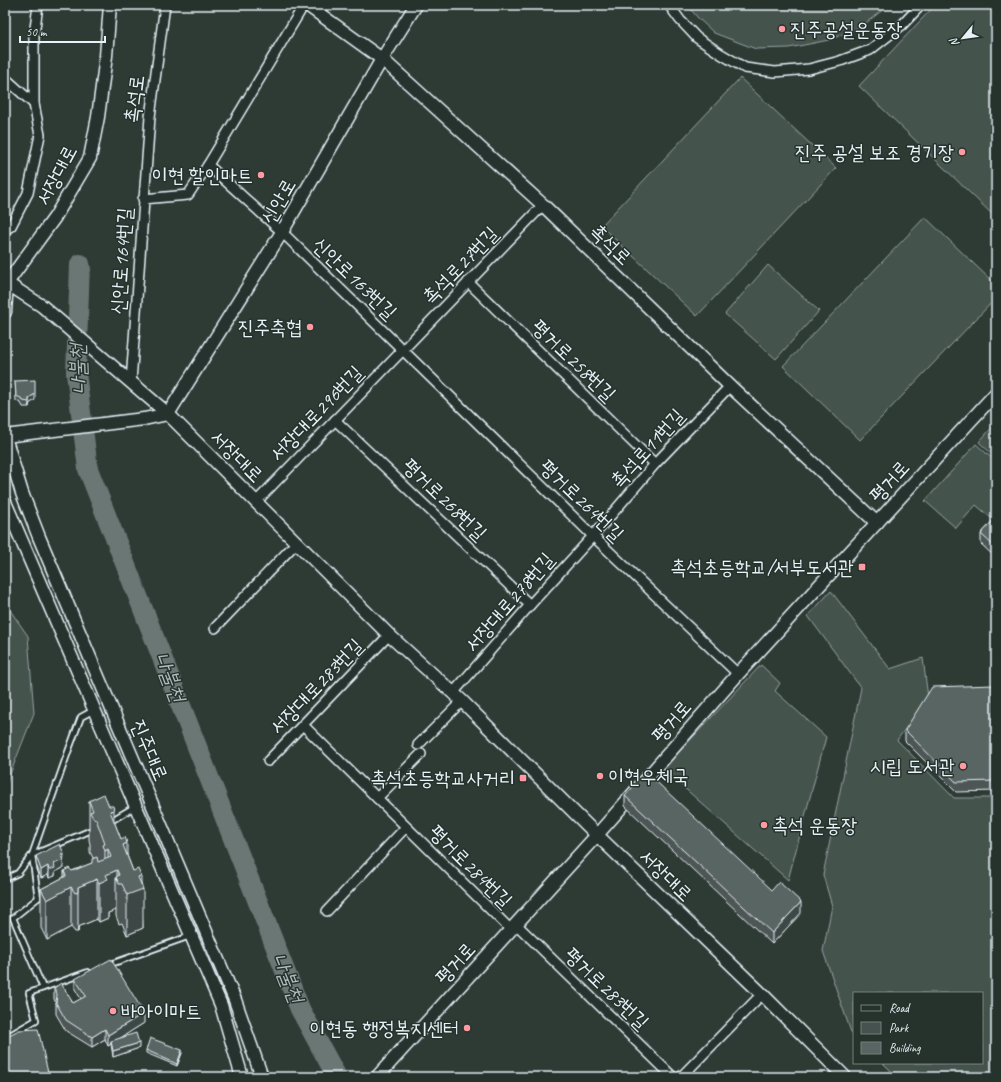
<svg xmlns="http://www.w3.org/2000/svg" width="1001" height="1082" viewBox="0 0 1001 1082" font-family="Caveat,'Poor Story',sans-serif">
<rect width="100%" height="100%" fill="#2e3b35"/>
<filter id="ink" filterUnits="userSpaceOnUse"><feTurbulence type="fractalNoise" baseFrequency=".025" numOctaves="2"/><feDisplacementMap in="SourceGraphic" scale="8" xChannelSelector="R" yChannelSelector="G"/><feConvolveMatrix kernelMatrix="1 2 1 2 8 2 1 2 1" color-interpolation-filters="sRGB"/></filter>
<g filter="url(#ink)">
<g fill="#45524e" stroke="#96a2a3">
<polygon points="687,5 889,5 862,26 829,40 789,48 756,49 714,33 698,18"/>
<polygon points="935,5 996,5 996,218 859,86"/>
<polygon points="740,78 836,168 697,316 601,226"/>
<polygon points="925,217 996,285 996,298 860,440 783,366"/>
<polygon points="768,265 819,311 776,359 725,314"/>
<polygon points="996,423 996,458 979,442"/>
<polygon points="976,444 996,462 996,513 991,518 976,505 956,528 925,501"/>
<polygon points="831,591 890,669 923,658 928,698 897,740 954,798 996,798 996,1077 897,1077 883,1063 982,1063 982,993 854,993 854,1034 851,1032 823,951 832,906 823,875 861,688 808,616"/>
<polygon points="5,603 28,636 34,713 5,787"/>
<polygon points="761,665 780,683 775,691 826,737 788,880 663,769"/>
</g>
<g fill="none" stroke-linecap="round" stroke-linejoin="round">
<polyline stroke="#6b7775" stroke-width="20" points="81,270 80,264 76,373 88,469 300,1009 337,1077"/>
<defs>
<g id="service">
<polyline points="109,822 136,806"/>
<polyline points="5,879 18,873 32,855 68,752 81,717 94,710"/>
<polyline points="108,965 190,936"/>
<polyline points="43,988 13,918 38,898 32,855 94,829"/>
<polyline points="5,1038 36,1020 29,993 88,972"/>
</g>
<g id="minor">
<polyline points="669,5 680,20 697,38 721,54 745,68 775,72 809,69 840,61 870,50 902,25 921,5"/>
<polyline points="5,78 34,104"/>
<polyline points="208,165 282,232 593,536 738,674"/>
<polyline points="143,199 188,195 208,165 304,5"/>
<polyline points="5,230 11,226 28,193 40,135 34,104 34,36 38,5"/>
<polyline points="468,282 655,464"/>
<polyline points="131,382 150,117 165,5"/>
<polyline points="335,420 530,605"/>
<polyline points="256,502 543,205"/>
<polyline points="215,628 297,542"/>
<polyline points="453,693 530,605 593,536 655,464 730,386"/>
<polyline points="303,725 511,930"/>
<polyline points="418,745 462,701"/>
<polyline points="268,761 389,635"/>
<polyline points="377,798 421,754"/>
<polyline points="327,911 406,827"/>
<polyline points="516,924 673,1077"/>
<polyline points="681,1077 762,994"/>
</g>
<g id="tertiary">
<polyline points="307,5 382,59 543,205 730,386 877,523"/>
<polyline points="5,282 42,306 168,414 389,635 462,701 597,835 762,994 845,1077"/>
<polyline points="5,290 7,283 55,217 90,158 98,117 106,56 110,5"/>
<polyline points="5,312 7,283"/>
<polyline points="5,436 144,419 168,414 282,232 382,59 416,5"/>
<polyline points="5,437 22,493 39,537 235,1000 262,1077"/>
<polyline points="5,502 221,1005 242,1077"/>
<polyline points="377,1077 597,835 738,674 996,393"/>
</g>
</defs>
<use href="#service" stroke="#e8f1f8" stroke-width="8"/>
<use href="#minor" stroke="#e8f1f8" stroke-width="12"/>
<use href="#tertiary" stroke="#e8f1f8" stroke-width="15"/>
<use href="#service" stroke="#26332d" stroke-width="4.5"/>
<use href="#minor" stroke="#26332d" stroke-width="9"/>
<use href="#tertiary" stroke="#26332d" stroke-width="12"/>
</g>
<g fill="#4d5755" stroke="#e8f1f8">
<polygon points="15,381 35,400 29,404 29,407 23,407 21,403 16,401"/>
<polygon points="996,517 996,558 981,544 981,534"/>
<polygon points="996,690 996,791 956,792 905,741 905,730"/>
<polygon points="625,796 772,890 801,913 772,944 625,806"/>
<polygon points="89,801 114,821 133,871 141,885 143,928 127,935 122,923 119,924 116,916 116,910 108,913 108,918 99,922 97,919 78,927 78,932 75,932 71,927 47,940 41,928 41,889 64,877 64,871 72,871 92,863 94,858 93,858 90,852 90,844 89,840"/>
<polygon points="36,856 64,862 63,862 63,868 55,872 55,876 49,878 48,875 41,878 36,864"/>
<polygon points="75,979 144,1023 120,1038 139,1048 113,1057 111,1044 108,1046 105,1039 92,1047 66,1031 56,1014 56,1003 54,999 54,988 73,1003 81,999 75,989"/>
<polygon points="146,1050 182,1053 177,1066 146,1053"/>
</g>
<g fill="#3e4745" stroke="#e8f1f8">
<polygon points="35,394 35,400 29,404 29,407 29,398"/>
<polygon points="114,810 114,849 110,811"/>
<polygon points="127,843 127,882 123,845"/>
<polygon points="108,849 108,874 117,870 117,880 116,877 116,910 108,913 108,918 99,922 99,883 105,880 105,851"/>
<polygon points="64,854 63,868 55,872 55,876 49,878 49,870 61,856"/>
<polygon points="48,866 48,875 41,878 41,870"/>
<polygon points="141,876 141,889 143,889 143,928 127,935 127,895 138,877"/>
<polygon points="97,879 97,919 78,927 78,932 78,887"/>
<polygon points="71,887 71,927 47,940 47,900"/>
<polygon points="801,902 801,913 772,944 772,933"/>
<polygon points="144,1013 144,1023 111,1044 111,1041 111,1044 108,1046 108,1035"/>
<polygon points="105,1029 105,1039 92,1047 92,1037"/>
<polygon points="139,1043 139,1048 113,1057 113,1051"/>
<polygon points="182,1050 182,1053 177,1066 177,1064"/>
</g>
<g fill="#596563" stroke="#e8f1f8">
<polygon points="35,380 35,394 29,398 29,402 23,401 21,398 16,396 15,381"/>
<polygon points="996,517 996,548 981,534"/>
<polygon points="994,685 996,690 996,781 956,782 905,730 932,687"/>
<polygon points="646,772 772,890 779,882 801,902 772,933 625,796"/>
<polygon points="104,794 109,806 113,806 114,810 110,811 121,839 125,837 127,843 123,845 133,871 138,869 141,876 138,877 143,889 127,895 122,884 119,884 116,877 119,875 117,870 106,875 108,879 99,883 97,879 78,887 78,892 75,893 71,887 47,900 41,889 66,876 64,871 69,868 72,871 92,863 92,859 97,857 98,862 111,857 108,849 105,851 103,845 105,844 96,819 93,818 90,812 93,811 89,801"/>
<polygon points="60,844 64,854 61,856 63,860 54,864 55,868 49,870 48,866 41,870 36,856"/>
<polygon points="111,959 144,1013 108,1035 105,1029 92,1037 66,1020 56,1003 57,994 54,988 61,983 73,1003 86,996 75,979"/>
<polygon points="38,1029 49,1077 5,1077 5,1037 19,1030"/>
<polygon points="136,1033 139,1043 113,1051 111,1041"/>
<polygon points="150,1038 182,1050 177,1064 146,1050"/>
</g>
</g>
<g fill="#ff9aa2" stroke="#26332d" stroke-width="1.5">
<circle cx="782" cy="29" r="4"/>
<circle cx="962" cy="152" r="4"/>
<circle cx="261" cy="175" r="4"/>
<circle cx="310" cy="327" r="4"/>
<rect x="858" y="563" width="8" height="8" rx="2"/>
<circle cx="963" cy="766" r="4"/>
<circle cx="600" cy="776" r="4"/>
<rect x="519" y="774" width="8" height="8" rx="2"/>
<circle cx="764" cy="825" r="4"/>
<circle cx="113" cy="1011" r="4"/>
<circle cx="467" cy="1028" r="4"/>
</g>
<g text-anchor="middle" stroke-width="3" stroke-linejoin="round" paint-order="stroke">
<g font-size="20" fill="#e8f1f8" stroke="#26332d" text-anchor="end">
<text x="790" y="36" text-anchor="start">진주공설운동장</text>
<text x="954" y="159">진주 공설 보조 경기장</text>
<text x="253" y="182">이현 할인마트</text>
<text x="302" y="334">진주축협</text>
<text x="854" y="574">촉석초등학교/서부도서관</text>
<text x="955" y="773">시립 도서관</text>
<text x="608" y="783" text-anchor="start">이현우체국</text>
<text x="515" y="785">촉석초등학교사거리</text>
<text x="772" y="832" text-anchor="start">촉석 운동장</text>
<text x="121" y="1018" text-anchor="start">바아이마트</text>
<text x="459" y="1035">이현동 행정복지센터</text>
</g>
<g font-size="20" fill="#e8f1f8" stroke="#26332d">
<text transform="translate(134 99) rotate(-83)" y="7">촉석로</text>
<text transform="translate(56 175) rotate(-62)" y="7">서장대로</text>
<text transform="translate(278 201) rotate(-60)" y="7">신안로</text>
<text transform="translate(611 244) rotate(44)" y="7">촉석로</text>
<text transform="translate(121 261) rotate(-86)" y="7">신안로164번길</text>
<text transform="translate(460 265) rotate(-46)" y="7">촉석로27번길</text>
<text transform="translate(355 278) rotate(44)" y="7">신안로163번길</text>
<text transform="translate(574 360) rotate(44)" y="7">평거로258번길</text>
<text transform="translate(316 413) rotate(-46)" y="7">서장대로296번길</text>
<text transform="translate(647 448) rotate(-48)" y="7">촉석로11번길</text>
<text transform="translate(237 456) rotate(45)" y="7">서장대로</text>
<text transform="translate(889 481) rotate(-48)" y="7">평거로</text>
<text transform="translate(445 499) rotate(44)" y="7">평거로268번길</text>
<text transform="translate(582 500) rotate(44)" y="7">평거로264번길</text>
<text transform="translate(509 602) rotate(-49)" y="7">서장대로278번길</text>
<text transform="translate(316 686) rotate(-46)" y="7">서장대로283번길</text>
<text transform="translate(671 721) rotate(-49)" y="7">평거로</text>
<text transform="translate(150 750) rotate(67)" y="7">진주대로</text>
<text transform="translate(471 866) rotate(45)" y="7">평거로284번길</text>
<text transform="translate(666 875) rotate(44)" y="7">서장대로</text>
<text transform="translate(455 963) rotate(-48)" y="7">평거로</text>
<text transform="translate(607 988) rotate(44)" y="7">평거로283번길</text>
</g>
<g font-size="21" font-style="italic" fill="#b0babd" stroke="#26332d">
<text transform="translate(78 369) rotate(-92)" y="7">나불천</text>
<text transform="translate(170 677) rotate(69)" y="7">나불천</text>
<text transform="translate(288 978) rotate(68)" y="7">나불천</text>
</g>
</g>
<rect width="1001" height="1082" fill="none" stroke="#26332d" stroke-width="20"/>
<rect x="10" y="10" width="981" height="1062" fill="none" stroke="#e8f1f8" stroke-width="1.5" filter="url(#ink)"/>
<rect x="853" y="992" width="130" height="72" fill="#26332d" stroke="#747f7e"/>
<rect x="861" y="1005" width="20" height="6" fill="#26332d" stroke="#747f7e"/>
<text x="889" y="1012" font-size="12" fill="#e8f1f8">Road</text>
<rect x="861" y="1022" width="20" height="12" fill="#45524e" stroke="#747f7e"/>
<text x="889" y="1032" font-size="12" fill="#e8f1f8">Park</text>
<rect x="861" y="1042" width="20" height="12" fill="#596563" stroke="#747f7e"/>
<text x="889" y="1052" font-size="12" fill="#e8f1f8">Building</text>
<g transform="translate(963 38) rotate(241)" stroke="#26332d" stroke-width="3" paint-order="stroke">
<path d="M0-3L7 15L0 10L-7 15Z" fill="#e8f1f8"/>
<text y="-6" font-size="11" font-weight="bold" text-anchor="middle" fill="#e8f1f8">N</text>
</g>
<path d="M20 36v6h85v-6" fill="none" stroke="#e8f1f8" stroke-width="2"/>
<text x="26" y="36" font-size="12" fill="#e8f1f8" stroke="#26332d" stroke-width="3" paint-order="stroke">50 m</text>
</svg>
